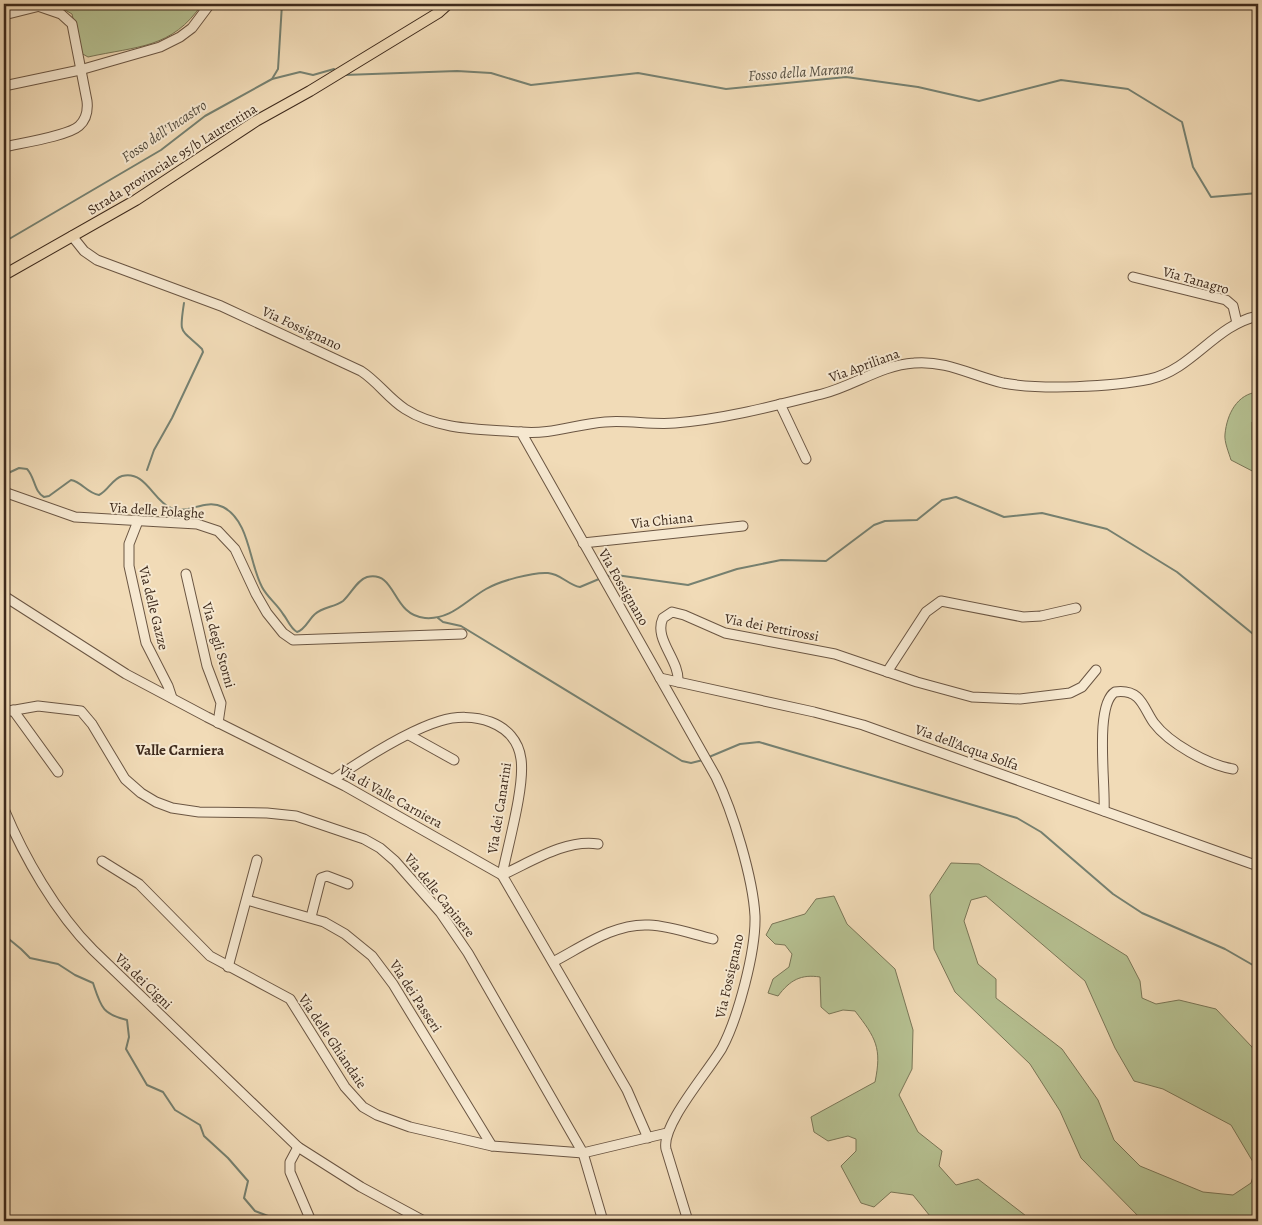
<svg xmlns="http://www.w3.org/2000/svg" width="1262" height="1225" viewBox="0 0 1262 1225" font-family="Alegreya,serif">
<rect width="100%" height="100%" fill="#f1dbb7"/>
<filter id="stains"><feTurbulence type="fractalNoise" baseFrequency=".004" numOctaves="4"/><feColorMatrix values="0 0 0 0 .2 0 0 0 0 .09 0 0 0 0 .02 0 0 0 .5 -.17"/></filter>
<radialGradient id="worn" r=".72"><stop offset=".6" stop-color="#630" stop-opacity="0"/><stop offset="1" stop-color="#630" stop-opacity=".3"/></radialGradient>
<g fill="#b6c192" stroke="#7a7657" fill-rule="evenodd">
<path d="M55 4H202C172 49 137 46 88 57L81 53 72 14Z"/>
<path d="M1258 392V417L1252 422V440L1258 443V474L1231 460C1229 453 1224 442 1225 434 1227 414 1237 394 1258 392Z"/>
<path d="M951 863 979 864 1127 956 1140 981 1142 998 1156 1004 1179 1000 1216 1009 1252 1047 1258 1063V1221H1143L1081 1158 1060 1111 1030 1064 955 992 934 949 930 895ZM986 896 1085 981 1115 1048 1134 1081 1163 1089 1231 1125 1256 1167 1251 1183 1233 1195 1203 1192 1140 1166 1114 1140 1098 1100 1062 1049 996 998V979L978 964 964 921 971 900Z"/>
<path d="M834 896 847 924 895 969 913 1030 912 1069 899 1095 918 1132 942 1151 939 1166 956 1185 978 1179 1030 1219V1221H934L913 1195 891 1192 874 1207 861 1203 841 1166 856 1151V1139L848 1136 828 1141 814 1132 811 1117 875 1082C882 1048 876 1038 855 1011L843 1010 829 1014 821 1007 820 977C801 974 790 980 778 996L768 993 773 979 789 967 792 954 785 945 775 944 766 935 772 924 805 914 816 899Z"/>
</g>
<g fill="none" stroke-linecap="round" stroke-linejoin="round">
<g stroke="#768171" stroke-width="2">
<polyline points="344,75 457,71 491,73 531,85 638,73 726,89 846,77 918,87 979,101 1061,80 1128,89 1182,122 1193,167 1211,197 1258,193"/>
<polyline points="272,79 300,72 313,75 334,69"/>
<polyline points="4,242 161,150 205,116 272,79 278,69 282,4"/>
<path d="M147 470 154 450 172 418 203 352 202 349C180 328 179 335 184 303"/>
<path d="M4 475 19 468 27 469C35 477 34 492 44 497L49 496 71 480C82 482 87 493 99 495 108 491 112 479 122 476 146 470 153 501 171 508 187 515 205 498 223 507 250 521 249 563 262 587 267 597 277 604 283 614 288 620 290 628 297 632 305 630 309 619 315 614 323 607 335 607 343 601 351 594 357 580 367 577 397 570 391 615 425 618 451 620 465 601 486 589 500 581 532 572 548 573 561 574 568 585 580 587L599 579"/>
<polyline points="606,576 616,575 688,585 737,569 781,560 826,561 874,525 885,521 917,520 942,500 956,497 1004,517 1042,513 1107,529 1177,572 1258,638"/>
<polyline points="438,618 443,622 461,626 682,761 691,763 703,760"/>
<polyline points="709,757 740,744 759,742 1017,818 1041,832 1113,894 1142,913 1225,949 1258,968"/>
<path d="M4 935 21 949 30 958 58 964 75 975 93 983C101 1007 102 1014 127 1020L129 1037 126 1049 147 1085 163 1092 175 1110 200 1125 204 1136 228 1158 248 1181 244 1198 255 1211 268 1216V1221"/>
</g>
<defs>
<g id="minor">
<polyline points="4,15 40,6"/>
<polyline points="4,86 80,70 160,47 180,37 192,28 210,4"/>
<path d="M4 147C21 143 68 136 79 126 87 119 88 110 87 101L72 24 61 14 32 4"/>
<path d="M72 236 84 251 97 260 221 306 361 371C378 382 388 398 405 409 439 431 483 429 521 432L716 777C733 812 753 878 755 916 756 951 738 1018 722 1048 708 1072 661 1125 666 1149L688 1221"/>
<polyline points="1133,277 1226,300 1233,306 1237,323"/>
<polyline points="780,404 806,459"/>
<path d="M521 432C551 435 576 424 605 422 628 420 652 425 675 423 725 419 774 406 822 394 854 386 881 365 914 363 946 360 973 376 1003 383 1041 390 1112 387 1150 379 1193 369 1215 325 1258 316"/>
<polyline points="4,492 75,517 197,524 218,531 235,549 256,594 267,613 283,633 293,640 462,634"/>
<polyline points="138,521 129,544 129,566 146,643 168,686 172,698"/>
<polyline points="583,543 743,526"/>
<polyline points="186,574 207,666 221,703 218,723"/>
<polyline points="4,596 126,674 207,717 345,786 502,875 627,1090 648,1138"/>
<polyline points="887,672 926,612 941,601 1023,617 1041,616 1076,608"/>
<polyline points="660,678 814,712 863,725 1258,866"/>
<path d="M678 682C680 660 653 639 663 618L672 612 684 615 725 633 835 654 917 682 972 697 1020 699 1070 693 1082 687 1096 670"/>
<polyline points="13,710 58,772"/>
<polyline points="4,712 38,706 81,711 92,724 125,779 141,793 156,802 172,808 199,812 267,813 296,816 364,839 380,848 395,861 440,912 468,953 583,1153 603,1221"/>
<polyline points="409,735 454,760"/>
<path d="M334 779C362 760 407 731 440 721 472 711 516 721 521 759 525 786 508 845 502 875"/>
<path d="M4 809C24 857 56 913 93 950L298 1147 361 1187 424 1221"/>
<path d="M1104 811C1106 786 1094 705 1115 692 1122 691 1131 692 1137 697 1144 703 1148 715 1154 723 1169 743 1208 765 1233 769"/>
<polyline points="102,861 139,884 210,956 290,999 345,1087 363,1107 377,1115 410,1127 492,1146 583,1153 667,1133"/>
<path d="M502 875C531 862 565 839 598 844"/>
<polyline points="247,900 324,922 345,934 372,956 393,984 492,1146"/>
<polyline points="311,917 321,878 327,876 348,884"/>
<path d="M553 962C582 947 614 923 649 925 671 926 692 934 713 939"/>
<polyline points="228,967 257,860"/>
<polyline points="298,1147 290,1162 290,1172 311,1221"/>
</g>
<polyline id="major" points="4,275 136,200 256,121 310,91 438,13 448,4"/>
</defs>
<use href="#minor" stroke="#6b5643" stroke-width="11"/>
<use href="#major" stroke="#3e2a1c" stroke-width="12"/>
<use href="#minor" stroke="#f6e8d0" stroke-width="9"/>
<use href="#major" stroke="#f1dbb7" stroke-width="10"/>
</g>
<g text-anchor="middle" stroke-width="4" stroke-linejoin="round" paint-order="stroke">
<g font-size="14" fill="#3e2a1c" stroke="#f6e8d0">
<text transform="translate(172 159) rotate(-32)" y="5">Strada provinciale 95/b Laurentina</text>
<text transform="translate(1196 280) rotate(16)" y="5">Via Tanagro</text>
<text transform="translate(302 328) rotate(25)" y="5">Via Fossignano</text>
<text transform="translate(864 365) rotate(-20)" y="5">Via Apriliana</text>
<text transform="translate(157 510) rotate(4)" y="5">Via delle Folaghe</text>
<text transform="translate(662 520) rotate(-6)" y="5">Via Chiana</text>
<text transform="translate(624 587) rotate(60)" y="5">Via Fossignano</text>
<text transform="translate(154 608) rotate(76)" y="5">Via delle Gazze</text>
<text transform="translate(772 627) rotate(11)" y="5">Via dei Pettirossi</text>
<text transform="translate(219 645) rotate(74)" y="5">Via degli Storni</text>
<text transform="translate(967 747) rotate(20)" y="5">Via dell'Acqua Solfa</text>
<text transform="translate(391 796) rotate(29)" y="5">Via di Valle Carniera</text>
<text transform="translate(499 808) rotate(-81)" y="5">Via dei Canarini</text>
<text transform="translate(440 895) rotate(51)" y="5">Via delle Capinere</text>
<text transform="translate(729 976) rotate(-77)" y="5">Via Fossignano</text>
<text transform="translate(144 981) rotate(44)" y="5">Via dei Cigni</text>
<text transform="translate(416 996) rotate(57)" y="5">Via dei Passeri</text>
<text transform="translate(333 1041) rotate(56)" y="5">Via delle Ghiandaie</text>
</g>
<g font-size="15" font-style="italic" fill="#554e40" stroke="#f6e8d0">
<text transform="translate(801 72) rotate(-4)" y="5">Fosso della Marana</text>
<text transform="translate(164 131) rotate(-34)" y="5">Fosso dell'Incastro</text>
</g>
<g font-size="15" font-weight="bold" fill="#3e2a1c" stroke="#f6e8d0">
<text x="180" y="755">Valle Carniera</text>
</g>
</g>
<rect width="1262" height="1225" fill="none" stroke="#f1dbb7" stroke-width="20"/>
<rect x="5" y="5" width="1252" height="1215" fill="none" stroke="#3e2a1c" stroke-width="2.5"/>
<rect x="10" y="10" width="1242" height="1205" fill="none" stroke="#3e2a1c"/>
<rect width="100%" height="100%" filter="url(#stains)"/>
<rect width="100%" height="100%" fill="url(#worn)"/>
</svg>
